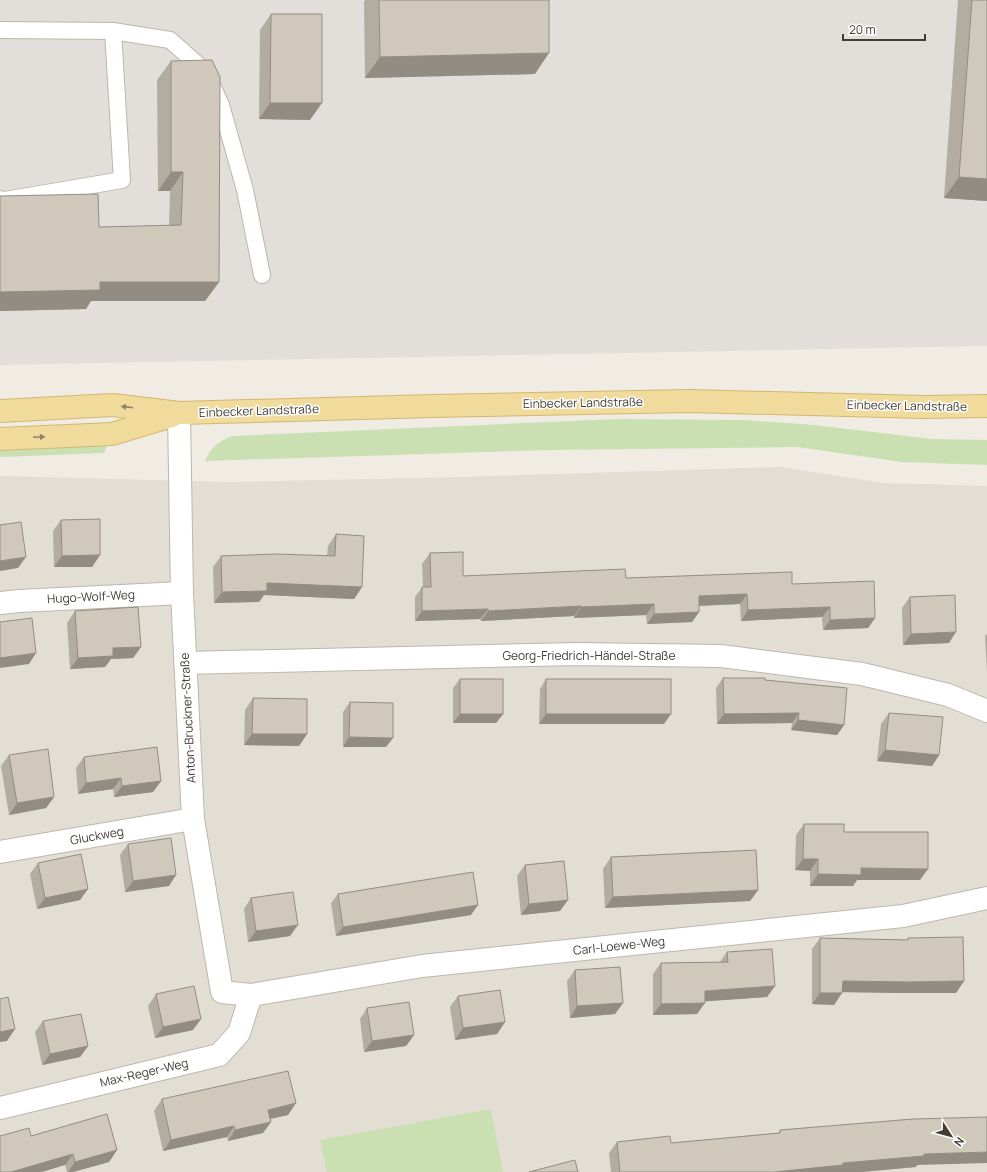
<svg xmlns="http://www.w3.org/2000/svg" width="987" height="1172" viewBox="0 0 987 1172" font-family="Manrope,sans-serif">
<rect width="100%" height="100%" fill="#f0ece4"/>
<polygon fill="#e3ded3" points="781,467 883,483 987,486 987,1172 0,1172 0,476 229,482 462,477"/>
<polygon fill="#e2ded9" points="0,0 987,0 987,346 0,365"/>
<g fill="#cadfb2">
<path d="M617 419 743 420 814 425 932 439 987 440V465L902 462 797 447 550 450 205 461C211 447 219 441 232 436Z"/>
<polygon points="107,445 104,453 0,457 0,446"/>
<polygon points="491,1109 503,1172 327,1172 320,1140"/>
</g>
<g fill="none" stroke-linecap="round" stroke-linejoin="round">
<defs>
<g id="service">
<polyline points="0,30 113,31 170,40 206,72 221,105 245,190 262,275"/>
<polyline points="0,199 5,200 122,180 113,31"/>
</g>
<g id="minor">
<polyline points="179,413 182,593 193,819 222,992 251,995 422,966 903,916 987,898"/>
<polyline points="0,603 19,601 182,593"/>
<polyline points="185,663 576,654 721,656 862,674 948,695 987,711"/>
<polyline points="0,852 193,819"/>
<polyline points="0,1108 219,1055 239,1033 251,995"/>
</g>
<g id="primary">
<polyline points="0,411 113,405 179,413 433,406 690,401 923,407 987,406"/>
<polyline points="0,439 112,434 172,416"/>
</g>
</defs>
<use href="#service" stroke="#bdb7ab" stroke-width="18"/>
<use href="#minor" stroke="#bdb7ab" stroke-width="24"/>
<use href="#primary" stroke="#d3b76f" stroke-width="24"/>
<use href="#service" stroke="#fff" stroke-width="16"/>
<use href="#minor" stroke="#fff" stroke-width="22"/>
<use href="#primary" stroke="#f1db9c" stroke-width="22"/>
</g>
<g fill="#b3aca1">
<polygon points="365,0 549,0 535,74 365,78 364,2"/>
<polygon points="958,0 987,0 987,201 944,198"/>
<polygon points="271,14 310,120 259,119 260,30"/>
<polygon points="171,61 219,282 205,301 91,301 86,309 0,311 0,196 99,227 169,226 170,191 158,191 157,80"/>
<polygon points="61,520 100,555 92,567 54,567 53,531"/>
<polygon points="336,534 362,587 354,599 264,595 259,602 214,603 213,567 221,556 327,556 328,546"/>
<polygon points="430,553 463,576 626,578 792,584 875,618 868,628 823,630 822,617 741,621 740,604 699,606 699,612 692,622 647,624 646,615 574,618 574,616 481,621 480,619 415,621 415,597 422,587 423,587 422,564"/>
<polygon points="910,597 949,643 903,645 902,608"/>
<polygon points="75,611 141,647 133,658 111,659 105,667 70,669 67,623"/>
<polygon points="987,634 987,672 985,636"/>
<polygon points="723,678 765,680 844,725 837,735 791,730 792,723 717,724 716,688"/>
<polygon points="460,679 503,714 496,723 453,723 453,688"/>
<polygon points="546,679 664,724 539,724 540,689"/>
<polygon points="253,698 307,734 299,746 244,745 245,710"/>
<polygon points="350,702 386,747 343,747 343,712"/>
<polygon points="889,713 939,755 932,766 877,761 881,724"/>
<polygon points="9,755 54,797 46,808 9,815 1,766"/>
<polygon points="84,757 161,781 153,792 114,797 113,789 78,794 76,768"/>
<polygon points="804,824 844,832 920,880 857,880 853,886 810,886 810,871 795,870 796,835"/>
<polygon points="128,844 169,886 125,892 120,855"/>
<polygon points="611,857 758,890 750,901 605,908 603,869"/>
<polygon points="38,863 80,900 37,909 30,874"/>
<polygon points="525,865 560,911 521,915 517,876"/>
<polygon points="338,894 471,915 336,936 331,903"/>
<polygon points="251,898 290,936 248,942 244,909"/>
<polygon points="820,938 907,940 908,938 964,981 956,993 901,993 842,992 834,1005 812,1004 812,949"/>
<polygon points="727,952 775,986 767,997 705,1001 697,1014 653,1015 653,974 661,963 720,962"/>
<polygon points="575,970 623,1003 615,1014 570,1018 567,981"/>
<polygon points="156,994 193,1030 155,1038 148,1006"/>
<polygon points="458,996 505,1022 497,1034 455,1040 450,1007"/>
<polygon points="367,1008 414,1035 406,1046 364,1052 360,1019"/>
<polygon points="43,1021 88,1046 80,1057 42,1065 35,1032"/>
<polygon points="162,1099 288,1115 270,1119 271,1122 263,1133 228,1141 227,1137 163,1151 154,1111"/>
<polygon points="780,1130 917,1165 916,1167 861,1172 611,1172 609,1153 617,1142 671,1143 778,1133"/>
<polygon points="31,1136 117,1150 109,1162 73,1172 67,1172 65,1165"/>
</g>
<g fill="#928c83">
<polygon points="549,53 535,74 365,78 380,57"/>
<polygon points="270,103 322,103 310,120 259,119"/>
<polygon points="171,172 183,172 170,191 158,191"/>
<polygon points="959,177 987,179 987,201 944,198"/>
<polygon points="100,282 219,282 205,301 91,301 86,309 0,311 0,292"/>
<polygon points="100,555 92,567 54,567 62,556"/>
<polygon points="26,557 18,568 0,571 0,561"/>
<polygon points="267,583 362,587 354,599 264,595 259,602 214,603 222,592"/>
<polygon points="747,594 740,604 692,606 699,596"/>
<polygon points="654,604 646,615 574,618 581,607"/>
<polygon points="581,606 574,616 481,621 488,611"/>
<polygon points="830,607 822,617 741,621 748,610"/>
<polygon points="488,609 480,619 415,621 422,611"/>
<polygon points="699,612 692,622 647,624 654,614"/>
<polygon points="875,618 868,628 823,630 830,620"/>
<polygon points="956,632 949,643 903,645 911,634"/>
<polygon points="141,647 133,658 111,659 105,667 70,669 78,658 113,648"/>
<polygon points="36,653 29,664 0,668 0,658"/>
<polygon points="799,713 792,723 717,724 724,714"/>
<polygon points="460,714 503,714 496,723 453,723"/>
<polygon points="546,714 671,714 664,724 539,724"/>
<polygon points="798,720 844,725 837,735 791,730"/>
<polygon points="252,734 307,734 299,746 244,745"/>
<polygon points="349,737 393,738 386,747 343,747"/>
<polygon points="885,750 939,755 932,766 877,761"/>
<polygon points="121,778 113,789 78,794 86,783"/>
<polygon points="161,781 153,792 114,797 122,786"/>
<polygon points="54,797 46,808 9,815 17,803"/>
<polygon points="803,859 818,859 810,871 795,870"/>
<polygon points="861,868 928,869 920,880 857,880 853,886 810,886 818,874"/>
<polygon points="176,875 169,886 125,892 133,881"/>
<polygon points="88,889 80,900 37,909 45,898"/>
<polygon points="758,890 750,901 605,908 613,897"/>
<polygon points="568,900 560,911 521,915 529,904"/>
<polygon points="478,905 471,915 336,936 343,927"/>
<polygon points="298,925 290,936 248,942 256,931"/>
<polygon points="843,981 964,981 956,993 901,993 835,992"/>
<polygon points="775,986 767,997 697,1002 705,991"/>
<polygon points="820,993 842,993 834,1005 812,1004"/>
<polygon points="623,1003 615,1014 570,1018 577,1006"/>
<polygon points="705,1003 697,1014 653,1015 661,1004"/>
<polygon points="201,1019 193,1030 155,1038 163,1027"/>
<polygon points="505,1022 497,1034 455,1040 463,1028"/>
<polygon points="15,1029 7,1041 0,1042 0,1032"/>
<polygon points="414,1035 406,1046 364,1052 372,1041"/>
<polygon points="88,1046 80,1057 42,1065 50,1054"/>
<polygon points="296,1103 288,1115 260,1121 268,1110"/>
<polygon points="271,1122 263,1133 228,1141 235,1130"/>
<polygon points="234,1126 227,1137 163,1151 171,1140"/>
<polygon points="117,1150 109,1162 73,1172 68,1172 75,1162"/>
<polygon points="987,1152 987,1163 917,1165 916,1167 861,1172 774,1172 843,1163 924,1154"/>
<polygon points="73,1154 65,1165 42,1172 11,1172"/>
</g>
<g fill="#d0c8bb" stroke="#928c83">
<polygon points="379,0 549,0 549,53 380,57"/>
<polygon points="972,0 987,0 987,179 959,177"/>
<polygon points="271,14 322,14 322,103 270,103"/>
<polygon points="212,60 220,77 219,282 100,282 100,290 0,292 0,196 98,194 99,227 181,225 183,172 171,172 171,61"/>
<polygon points="100,519 100,555 62,556 61,520"/>
<polygon points="21,522 26,557 0,561 0,525"/>
<polygon points="336,534 364,536 362,587 267,583 267,591 222,592 221,556 277,554 335,556"/>
<polygon points="463,552 463,576 625,569 626,578 792,572 792,584 874,581 875,618 830,620 830,607 748,610 747,594 699,596 699,612 654,614 654,604 581,607 581,606 488,611 488,609 422,611 422,587 431,587 430,553"/>
<polygon points="955,595 956,632 911,634 910,597"/>
<polygon points="138,607 141,647 113,648 113,656 78,658 75,611"/>
<polygon points="32,618 36,653 0,658 0,622"/>
<polygon points="723,678 765,678 765,680 847,688 844,725 798,720 799,713 724,714"/>
<rect x="460" y="679" width="43" height="35"/>
<rect x="546" y="679" width="125" height="35"/>
<polygon points="253,698 307,699 307,734 252,734"/>
<polygon points="350,702 393,703 393,738 349,737"/>
<polygon points="889,713 943,717 939,755 885,750"/>
<polygon points="157,747 161,781 122,786 121,778 86,783 84,757"/>
<polygon points="48,749 54,797 17,803 9,755"/>
<polygon points="804,824 844,824 844,832 928,832 928,869 861,868 861,875 818,874 818,859 803,859"/>
<polygon points="171,838 176,875 133,881 128,844"/>
<polygon points="756,850 758,890 613,897 611,857"/>
<polygon points="81,854 88,889 45,898 38,863"/>
<polygon points="564,861 568,900 529,904 525,865"/>
<polygon points="473,872 478,905 343,927 338,894"/>
<polygon points="293,892 298,925 256,931 251,898"/>
<polygon points="963,937 964,981 909,982 843,981 842,993 820,993 820,938 908,940 908,938"/>
<polygon points="772,949 775,986 705,991 705,1003 661,1004 661,963 728,962 727,952"/>
<polygon points="620,967 623,1003 577,1006 575,970"/>
<polygon points="194,986 201,1019 163,1027 156,994"/>
<polygon points="500,990 505,1022 463,1028 458,996"/>
<polygon points="8,997 15,1029 0,1032 0,999"/>
<polygon points="409,1002 414,1035 372,1041 367,1008"/>
<polygon points="81,1014 88,1046 50,1054 43,1021"/>
<polygon points="288,1071 296,1103 268,1110 271,1122 235,1130 234,1126 171,1140 162,1099"/>
<polygon points="107,1114 117,1150 75,1162 73,1154 11,1172 0,1172 0,1136 29,1128 31,1136"/>
<polygon points="987,1117 987,1152 924,1154 924,1156 843,1163 843,1165 774,1172 620,1172 617,1142 670,1136 671,1143 780,1133 780,1130 913,1119"/>
<polygon points="575,1160 578,1172 529,1172"/>
</g>
<defs><path id="oneway-solid" d="M-6-.8H1V-3.2L6.5 0L1 3.2V.8H-6Z"/></defs>
<g fill="#908463">
<use href="#oneway-solid" transform="translate(127 407) rotate(-173)"/>
<use href="#oneway-solid" transform="translate(39 437) rotate(-3)"/>
</g>
<g text-anchor="middle" stroke-width="3" stroke-linejoin="round" paint-order="stroke">
<g font-size="12" fill="#413d35" stroke="#fff">
<text transform="translate(583 403) rotate(-1)" y="4">Einbecker Landstraße</text>
<text transform="translate(907 406) rotate(1)" y="4">Einbecker Landstraße</text>
<text transform="translate(259 411) rotate(-2)" y="4">Einbecker Landstraße</text>
<text transform="translate(91 597) rotate(-3)" y="4">Hugo-Wolf-Weg</text>
<text x="589" y="660">Georg-Friedrich-Händel-Straße</text>
<text transform="translate(188 718) rotate(-93)" y="4">Anton-Bruckner-Straße</text>
<text transform="translate(97 836) rotate(-10)" y="4">Gluckweg</text>
<text transform="translate(619 946) rotate(-6)" y="4">Carl-Loewe-Weg</text>
<text transform="translate(144 1073) rotate(-13)" y="4">Max-Reger-Weg</text>
</g>
</g>
<g transform="translate(951 1136) rotate(126)" stroke="#ffffff" stroke-width="3" paint-order="stroke">
<path d="M0-3L7 15L0 10L-7 15Z" fill="#413d35"/>
<text y="-6" font-size="11" font-weight="bold" text-anchor="middle" fill="#413d35">N</text>
</g>
<path d="M843 34v6h82v-6" fill="none" stroke="#413d35" stroke-width="2"/>
<text x="849" y="34" font-size="12" fill="#413d35" stroke="#ffffff" stroke-width="3" paint-order="stroke">20 m</text>
</svg>
